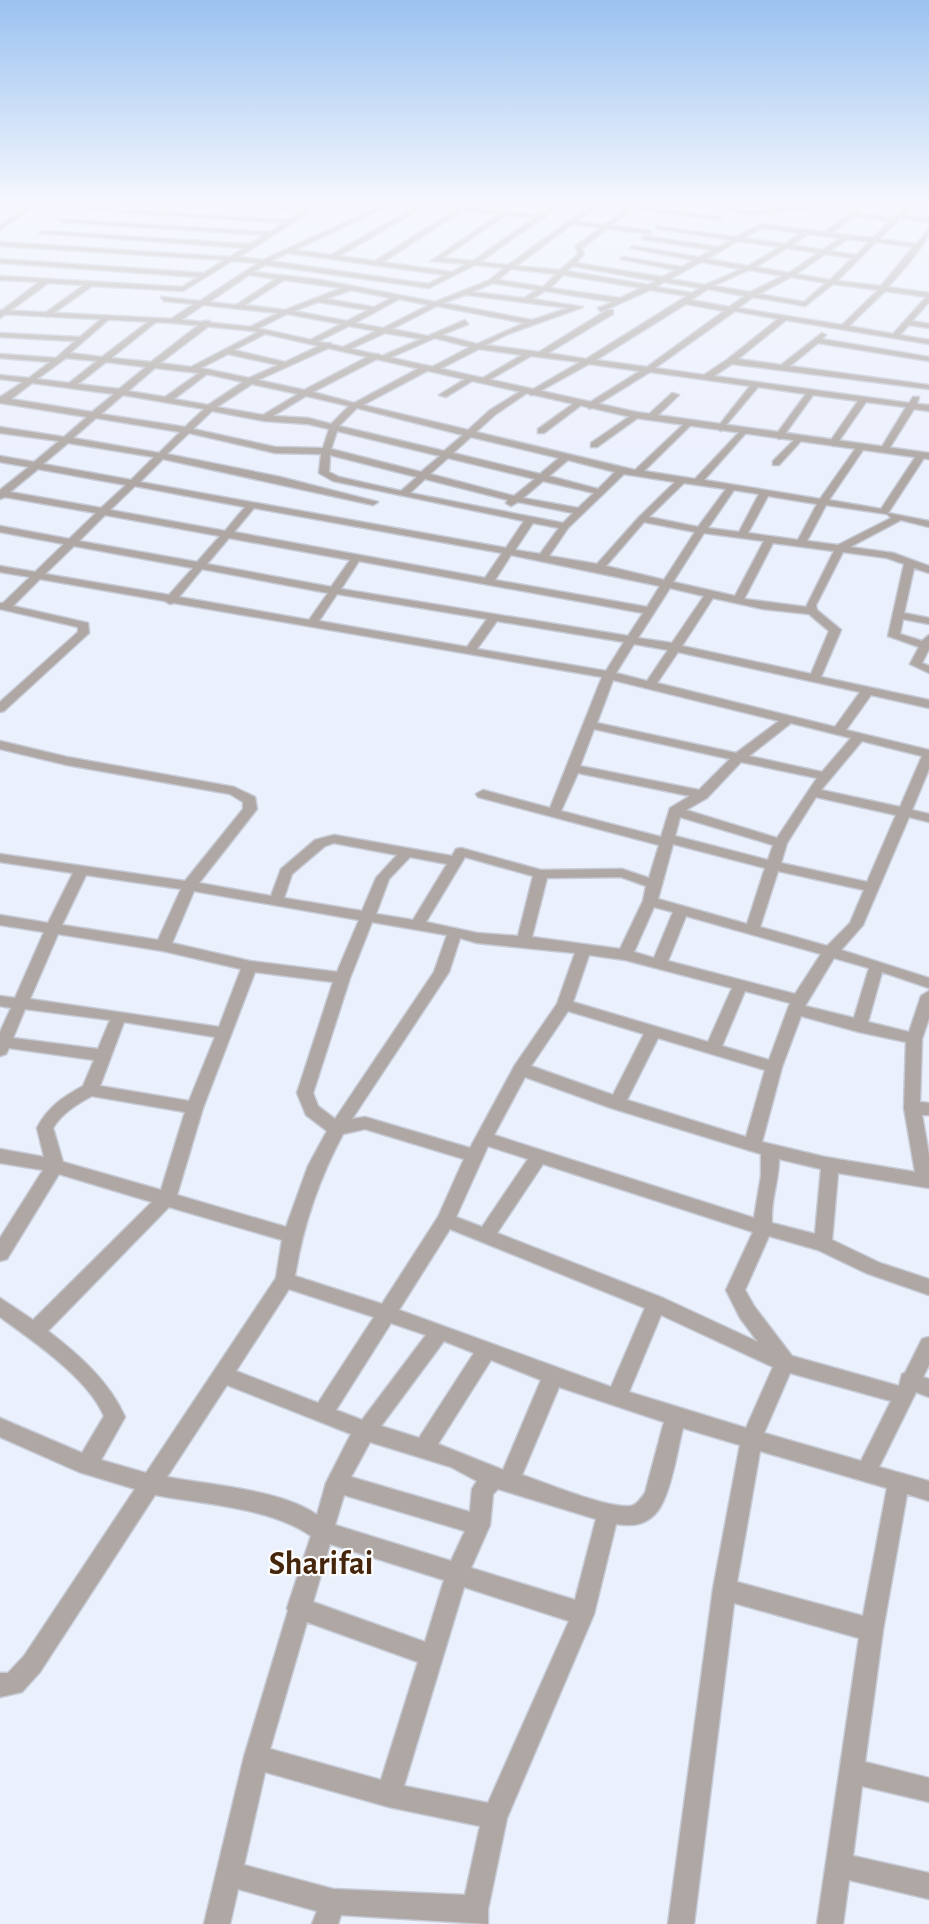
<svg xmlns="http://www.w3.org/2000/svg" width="929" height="1924" viewBox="0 0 929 1924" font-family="'Alegreya Sans',sans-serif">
<rect width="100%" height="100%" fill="#ebf0fd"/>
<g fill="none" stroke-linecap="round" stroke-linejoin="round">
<defs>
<g id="minor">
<path d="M26 204 289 220 302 211 218 204 307 208 311 204H317L311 211 239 257 263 260 385 204H393L295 250 331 255 416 206 413 204 460 207 465 204 467 207 539 215 553 205H557V207L546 216V218L541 219 480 262 508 265 566 223 565 220H571L594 204H619L721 217 719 220 633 209 611 225 650 231 652 234 607 229 582 248 584 254 576 263 662 277 676 270 620 259 623 257 682 267 693 260 630 248 633 246 699 257 712 250 642 239 644 236 718 247 731 240 658 229 656 226 736 237 761 224 825 232 861 204H868L858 213 893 218 908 204H929V208L912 206 904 215 929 218V222L900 218 879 239 916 244 929 229C929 243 899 274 888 287L929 293V302L912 321 929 324V328L909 325 900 335 929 340V344L786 320 738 359 781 365 822 333 826 335 822 339 929 357V361L818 343 790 366 929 385V389L732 364 714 376 909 403 913 397H919L917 404 929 405V411L914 409 887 452 880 450 906 407 866 402 836 445 833 446 829 443 858 401 813 395 782 438 779 439 775 436 806 394 758 387 721 431 717 428 750 386 650 372 590 409 586 406 587 404 640 371 589 364 533 395H530V391L580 362 531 356 484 383 480 381 481 379 522 355 479 349 436 371 429 370 363 405 468 430 490 410 524 389H527V393L496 414 476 432 635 470 688 420 691 421V425L644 471 695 479 743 428 746 429V433L704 480 820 499 858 445 861 444 865 447 829 500 881 509 918 453 926 455 888 513 929 521V527L901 520 850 547 893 553 929 566V573L914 568 904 613 929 618V624L903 619 900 634 922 641 929 635V649L922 663 929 666V673L910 664 919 647 888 636 904 564 887 558 843 552 816 605 817 610 841 630 821 677 929 700V708L871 695 846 730 929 750V769L912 810 929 814V822L909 817 863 925 841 950 929 978V988L882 972 868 1022 909 1032 921 996 929 991V1018L922 1039 920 1102 929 1103V1115H922L929 1155V1188L838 1173 832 1240 880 1263 929 1279V1295L866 1273 818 1250 769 1236 745 1290 754 1306 792 1356 899 1386 902 1374 905 1373 922 1339 929 1337V1365L923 1377 929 1379V1397L916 1392 879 1467 929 1481V1501L907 1494 883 1630 865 1762 929 1778V1802L862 1786 853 1856 929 1873V1899L849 1880 843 1924H817L859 1638 734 1603 694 1924H668L713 1589 740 1445 683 1428C677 1450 670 1504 652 1517 641 1526 629 1526 616 1524L594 1614 507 1818 488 1909V1924L341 1915 338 1924H312L317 1911 238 1889 230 1924H204L244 1757 288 1611 287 1608 311 1536C272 1508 203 1504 155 1495L40 1672 22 1692 0 1697V1673H8L24 1656 135 1489 79 1472 0 1437V1418L82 1453 104 1416C88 1378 33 1341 0 1317V1298L33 1320 152 1202 59 1174 7 1259 0 1261V1238L43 1170 0 1163V1149L44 1157 37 1128C48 1107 63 1097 83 1086L94 1060 9 1048 6 1054 0 1056V1032L11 1008 0 1006V996L15 998 44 932 0 925V915L48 923 73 873 0 862V854L185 881 243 809V802L230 794 67 765 0 749V741L67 757 234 787 255 797 257 809 199 883 271 896 281 869 315 840 334 835 452 856 456 849 461 848 541 870 622 869 649 878 659 845 478 797 476 794 483 790 550 808 602 677 174 603 170 604 165 601 40 579 13 606 88 623 89 633 4 711 0 712V702L78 632V627L0 609V603H3L30 577 0 572V566L35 572 64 544 0 532V526L69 539 96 513 5 497 0 499V490L29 467 0 462V456L34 462 59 441 0 433V427L64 437 87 417 0 403V397L23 382 0 379V375L29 378 50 362 0 358V354L56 358 75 341 0 337V333L80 337 106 315 109 319 70 353 102 357 153 318 156 322 111 358 151 362 204 321H210V325L160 363 191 367 262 330 265 334 234 350 285 362 325 343H331V347L258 380 304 390 373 354H379V358L313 392 354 403 425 365 432 367 470 347 435 338 385 360H382V356L421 339 385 333 346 351 342 349 343 347 376 331 349 326 313 344 310 340 341 324 287 314 253 331 250 327 278 313 203 305 177 323H171V319L194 304 164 301 161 297 200 301 258 263 232 261 183 291 92 286 48 317 45 313 84 285 48 283 0 318V312L39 282 0 280V276L182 287 198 277 0 263V259L204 273 224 260 0 246V242L230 257 244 248 39 233 42 231 250 244 264 235 61 222 59 219 270 232 283 223 35 206 0 230V225L28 206ZM601 204 626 209 604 225 578 221ZM424 207 455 210 375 261 339 256ZM462 211 499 214 431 261 466 264 452 272 383 262ZM506 215 534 218 473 261 443 258ZM854 216 890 221 873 238 832 233ZM573 224 600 228 576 246 578 254 560 270 516 266ZM762 228 800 233 785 244 744 238ZM808 234 840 238 823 250 792 245ZM848 239 869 242 856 255 830 251ZM738 241 780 247 748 266 707 259ZM876 242 913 247 881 286 837 281ZM787 248 818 253 789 273 756 267ZM288 253 445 275 428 284 271 261ZM825 254 852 258 830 280 796 274ZM701 262 741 269 705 285 670 279ZM265 265 429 288 475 265 504 268 490 280 435 302 321 280 254 272ZM572 266 656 281 648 285 567 271ZM511 269 556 274 543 287 498 280ZM749 270 783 276 750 292 713 286ZM249 275 276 279 236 305 209 302ZM563 275H564L641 288 620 298 550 288ZM791 277 826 283 804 302 759 294ZM284 280 342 288 285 310 245 305ZM664 282 700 288 692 293 656 287ZM493 283 537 290 524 298 472 292ZM833 284 878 290 842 325 738 308 753 297 805 306ZM708 289 745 296 729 307 691 300ZM351 290 391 298 374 307 326 299ZM650 290 687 296 586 359 548 353 613 314V310H607L539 352 486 345 508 334 583 307 532 299 545 291 613 302 598 308 601 312ZM885 291 926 297 893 334 849 326ZM465 295H467L568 308 532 320 443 303ZM399 299 429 305 383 328 355 323ZM318 302 368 310 347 321 294 311ZM686 304 724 311 647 367 596 360ZM437 306 524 323 477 344 442 335 468 324 465 320 428 336 392 329ZM735 311 778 319 728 359 704 375 655 368ZM228 354 278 365 249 378 201 368ZM66 358 97 361 69 383 37 379ZM106 362 146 367 119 389 78 384ZM155 368 199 373 165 397 128 391ZM207 374 243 382 208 405 174 399ZM32 383 114 394 92 412 11 399ZM252 384 298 394 263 415 217 407ZM123 395 204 409 185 427 101 414ZM306 396 349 406 331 424 308 418 273 416ZM357 408 463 435 444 451 339 426ZM212 411 264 421 308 424 329 429 323 448 275 447 193 429ZM96 418 180 432 159 453 73 438ZM337 431 440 456 421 472 331 449ZM189 433 275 453 321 454 319 473 333 481 524 521 506 548 140 482 163 459 373 505 378 502 280 477 167 454ZM471 437 559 458 540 474 453 453ZM68 443 154 457 131 480 43 464ZM330 455 417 477 401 491 339 477 329 472ZM448 458 535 479 514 496 430 474ZM568 460 615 472 598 489 549 476ZM38 469 126 485 101 508 10 492ZM624 474 675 482 639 517 597 564 549 556 568 528ZM425 479 508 500 506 503 511 506 518 502 573 513 563 523 410 493ZM543 481 594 493 578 508 523 498ZM684 483 726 489 698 527 649 517ZM135 486 245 507 225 531 110 510ZM734 490 759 494 739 532 708 528ZM768 496 817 504 798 540 748 533ZM826 505 887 514 891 518 838 545 807 541ZM254 508 502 553 485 578 234 532ZM105 515 220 536 197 562 79 541ZM644 522 695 532 664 580 606 566ZM533 523 559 528 540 554 515 550ZM704 533 764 541 735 596 673 582ZM229 538 350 560 331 587 207 564ZM773 543 834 551 806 607 744 599ZM74 546 193 568 169 595 45 574ZM511 555 660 586 647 607 495 580ZM359 561 643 613 628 636 341 589ZM202 569 328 593 309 620 179 597ZM670 588 704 596 672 643 638 638ZM337 594 487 619 467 647 319 621ZM713 598 763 609 809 614 829 631 811 674 682 646ZM497 621 624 642 606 671 477 649ZM634 644 668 650 647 681 616 673ZM678 652 860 692 835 727 657 683ZM613 680 779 721 736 753 597 723ZM791 723 851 738 822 772 749 756ZM594 729 730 759 699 790 580 766ZM862 741 922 756 900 807 821 790ZM741 762 817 778 777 838 686 810 707 798ZM578 773 690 796 670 808 661 837 561 811ZM816 797 896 815 867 882 781 863 787 843ZM680 817 773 845 768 860 675 836ZM334 843 397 855 376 878 362 911 284 898 292 874 325 846ZM673 844 765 868 747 924 658 899ZM410 857 447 864 413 920 376 914 389 879ZM465 857 533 876 518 936 477 933 426 922ZM778 871 864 890 850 923 827 946 760 927ZM86 875 181 889 158 940 62 925ZM621 877 646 886 643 901 620 949 532 937 547 878ZM194 891 359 920 337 972 250 961 172 943ZM654 907 673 912 654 958 634 952ZM686 916 821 954 795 994 668 961ZM372 922 447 935 434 972 335 1119 318 1106 313 1093 350 978ZM58 934 163 951 241 969 219 1027 30 999ZM460 938 477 943 575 953 557 1004 515 1065 470 1148 365 1117 352 1119 449 972ZM589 955 625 960 732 988 708 1042 573 1002ZM834 958 869 968 854 1018 805 1006ZM255 972 333 982 297 1093 306 1115 327 1131 308 1166 286 1227 177 1195 203 1108ZM745 991 790 1003 769 1060 722 1046ZM25 1009 110 1020 98 1049 13 1038ZM568 1011 644 1034 613 1095 531 1066ZM801 1016 859 1032 906 1042 904 1108 915 1172 825 1157 762 1142 782 1067ZM124 1022 215 1037 189 1101 100 1086ZM658 1038 765 1070 746 1137 627 1100ZM525 1077 611 1108 761 1154V1176L754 1218 494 1135ZM92 1096 185 1112 161 1190 63 1162 53 1128C62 1113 77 1104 92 1096ZM365 1129 464 1159 438 1217 382 1304 295 1276C303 1225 319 1179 343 1134ZM488 1146 528 1159 482 1227 456 1217ZM779 1159 821 1169 815 1234 772 1223C770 1202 779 1181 779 1159ZM543 1164 753 1232 726 1290 740 1318 758 1342 663 1298 497 1233ZM169 1207 282 1240 276 1278 146 1473 101 1460 125 1417C109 1381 79 1355 48 1331ZM450 1229 645 1308 611 1387 399 1310ZM289 1289 374 1317 318 1403 236 1371ZM661 1315 773 1367 746 1428 629 1392ZM391 1323 426 1335 362 1420 336 1410ZM444 1341 474 1353 419 1438 381 1426ZM491 1360 541 1380 503 1470 438 1444ZM790 1373 891 1401 861 1461 764 1433ZM227 1385 351 1434 326 1483 317 1515C283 1490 209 1485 167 1477ZM559 1387 664 1422 645 1493C641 1498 637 1505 631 1506 608 1509 546 1483 522 1475ZM370 1442 451 1467 477 1481 472 1489 470 1512 351 1477ZM760 1451 887 1488 863 1616 737 1582ZM498 1489 596 1519 575 1600 471 1568 490 1525 493 1494ZM344 1495 465 1531 451 1561 335 1525ZM330 1544 444 1580 425 1642 313 1602ZM464 1587 569 1621 488 1803 404 1786ZM307 1622 418 1662 381 1780 270 1749ZM265 1772 389 1807 480 1826 465 1895 333 1889 244 1865Z"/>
<path d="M720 204C728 204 734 209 743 211 764 213 789 201 809 211H782L773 215 770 213C752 215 734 217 720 204Z"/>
<polygon points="470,376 477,378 446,397 439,395"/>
<polygon points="672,393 679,395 654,419 648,419 648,415"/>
<polygon points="577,401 584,403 544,433 538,433 538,429"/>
<polygon points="636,412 640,415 639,417 597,447 591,447 591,443"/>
<polygon points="798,436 801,437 801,441 779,465 773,465 773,461"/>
</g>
<polygon id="tertiary" points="0,310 174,319 253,327 636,412 929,453 929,459 636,418 253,331 174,323 0,314"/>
</defs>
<use href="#minor" stroke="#c7cbd7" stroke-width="3"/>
<use href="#tertiary" stroke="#c7cbd7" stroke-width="3"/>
<use href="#minor" fill="#aea7a3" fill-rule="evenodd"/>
<use href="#tertiary" fill="#aea7a3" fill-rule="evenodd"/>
</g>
<linearGradient id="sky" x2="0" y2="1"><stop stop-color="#9bc2f0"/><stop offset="0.43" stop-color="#f6f8fe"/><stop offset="1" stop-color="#f6f8fe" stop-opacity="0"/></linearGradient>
<rect width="929" height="473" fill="url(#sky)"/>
<g text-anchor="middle" stroke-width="4.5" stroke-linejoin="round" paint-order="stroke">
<g font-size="33" font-weight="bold" fill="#45260d" stroke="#fdfdfd">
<text x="321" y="1574">Sharifai</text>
</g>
</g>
</svg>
